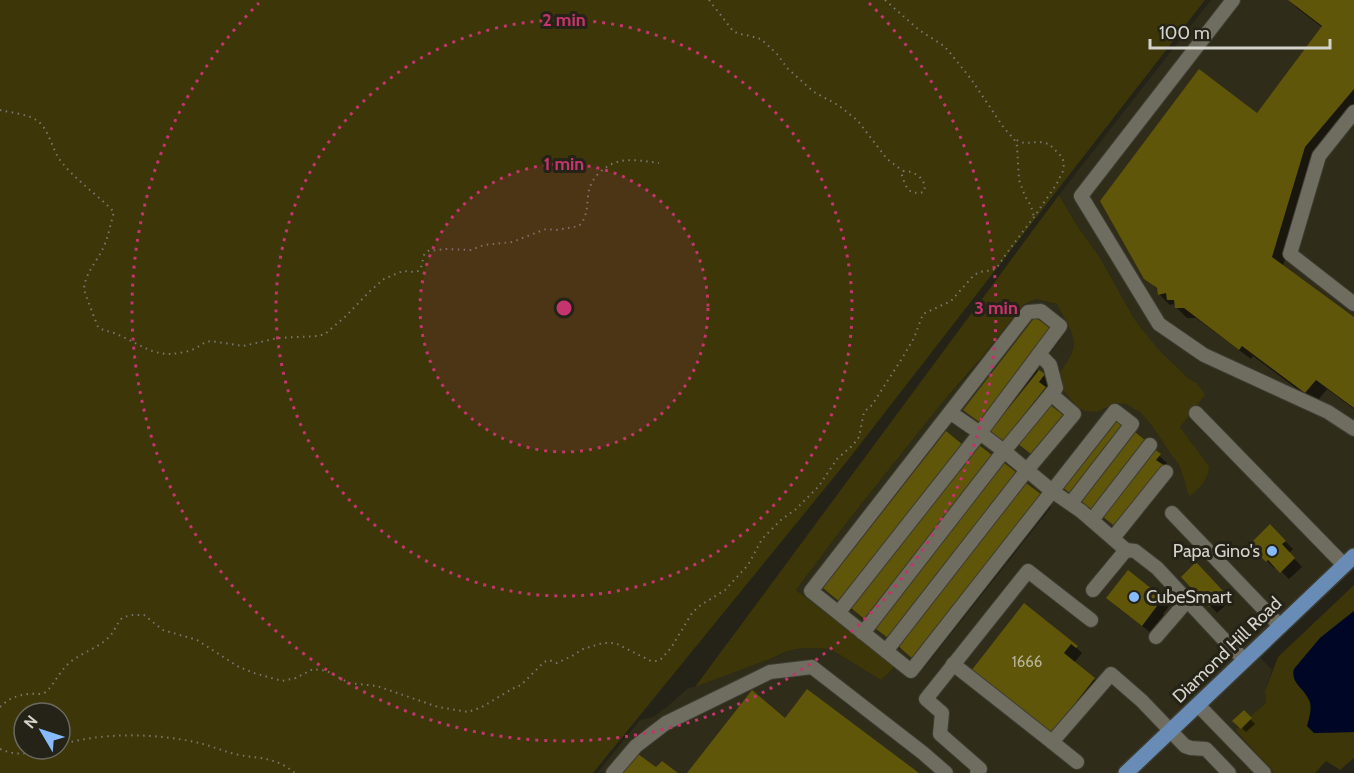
<svg xmlns="http://www.w3.org/2000/svg" width="1354" height="773" viewBox="0 0 1354 773" font-family="Cabin,sans-serif">
<rect width="100%" height="100%" fill="#252317"/>
<polygon fill="#2f2c19" points="1211,0 1354,0 1354,555 1254,651 1272,670 1265,691 1266,703 1238,727 1236,731 1274,773 597,773 640,720 653,717 667,707 688,688 695,687 770,659 791,650 803,648 830,649 881,680 895,665 796,590 844,526 941,404 969,373 1023,305 1036,299 1057,304 1073,332 1074,344 1069,361 1060,372 1097,412 1116,403 1126,403 1140,412 1152,426 1170,453 1179,465 1184,479 1187,491 1209,466 1180,427 1197,383 1188,378 1159,350 1135,320 1099,256 1078,227 1059,195"/>
<g fill="#3c3608" fill-rule="evenodd">
<path d="M0 0H1205L848 460 593 773H0ZM24 713H60V749H24Z"/>
<path d="M1059 195 1078 227 1099 256 1135 320 1159 350 1188 378 1197 383 1205 395 1180 427 1209 466C1208 480 1201 487 1190 496L1187 491 1184 479 1179 465 1170 453 1152 426 1140 412 1126 404 1116 403 1097 412 1085 411 1077 407 1061 387 1060 372C1084 341 1072 334 1057 304L1036 299 1023 305 982 357 941 404 844 526 796 590 895 666 881 680 830 649 803 648 791 650 783 653 770 659 695 687Z"/>
<polygon points="1354,585 1354,611 1320,638 1294,669 1293,673 1310,702 1314,733 1354,732 1354,758 1340,770 1326,761 1315,773 1274,773 1236,731 1238,727 1266,703 1265,691 1278,657"/>
</g>
<path fill="#000726" d="M1354 611V732L1314 733 1307 726C1309 718 1312 710 1310 702 1306 689 1290 684 1294 669L1320 638Z"/>
<g fill="#0007">
<polygon points="1289,0 1354,0 1354,111 1315,157 1283,266 1354,319 1354,409 1327,389 1316,403 1253,356 1251,359 1196,318 1187,318 1173,304 1170,305 1160,295 1159,291 1145,278 1258,115 1323,28 1298,9"/>
<polygon points="1050,330 1060,340 1037,370 1052,383 1027,429 1062,416 1069,424 1039,460 1017,441 1011,448 991,429 990,431 976,420 965,409"/>
<polygon points="1126,426 1167,463 1164,468 1171,475 1125,535 1104,516 1100,515 1090,507"/>
<polygon points="962,446 1016,475 1051,507 924,668 901,648 900,649 887,638 876,627 875,628 862,618 853,609 851,611 825,588"/>
<polygon points="1270,526 1293,549 1289,553 1302,567 1289,579 1276,566 1274,568 1251,545"/>
<polygon points="1128,572 1161,598 1169,606 1163,614 1164,615 1150,632 1116,606"/>
<polygon points="1203,572 1230,601 1217,613 1183,577"/>
<polygon points="1072,643 1082,653 1074,663 1094,679 1105,689 1062,743 983,681"/>
<polygon points="1244,712 1255,724 1246,732 1235,721"/>
</g>
<g fill="#5f5609">
<polygon points="1288,0 1354,0 1354,89 1305,147 1272,257 1354,317 1354,408 1316,380 1305,393 1242,346 1239,350 1184,308 1175,308 1174,300 1167,300 1166,293 1158,295 1157,288 1144,279 1100,201 1199,69 1257,113 1322,26"/>
<polygon points="1035,317 1051,329 979,422 963,410"/>
<polygon points="1039,370 1045,374 1039,382 1046,387 1003,441 990,431"/>
<polygon points="1049,404 1063,415 1031,454 1017,443"/>
<polygon points="1116,417 1127,425 1072,495 1061,486"/>
<polygon points="946,431 963,445 840,602 823,588"/>
<polygon points="1135,432 1146,441 1091,509 1080,500"/>
<polygon points="979,445 993,456 864,619 850,607"/>
<polygon points="1154,449 1161,454 1156,460 1165,466 1117,528 1102,516"/>
<polygon points="1003,462 1017,473 889,639 875,628"/>
<polygon points="1026,483 1042,495 913,659 898,646"/>
<polygon points="1270,524 1286,541 1282,544 1295,558 1280,573 1268,560 1266,562 1249,545"/>
<polygon points="1196,562 1224,592 1209,607 1181,577"/>
<polygon points="1128,570 1162,597 1156,605 1157,606 1142,626 1106,598"/>
<polygon points="1024,603 1078,646 1076,648 1071,644 1064,653 1095,678 1051,734 971,671"/>
<polygon points="807,689 919,773 687,773 752,690 785,718"/>
<polygon points="1244,710 1252,718 1241,729 1232,721"/>
<polygon points="638,754 656,767 662,761 678,773 622,773"/>
</g>
<g fill="none" stroke-linecap="round" stroke-linejoin="round">
<defs>
<g id="minor">
<polyline points="1233,0 1081,196 1159,324 1204,355 1328,412 1354,429"/>
<polyline points="1354,112 1319,156 1290,254 1354,304"/>
<polyline points="951,413 980,433 1060,326 1041,311 1028,312 811,591 886,651 1027,470 1074,414 1051,394"/>
<polyline points="1196,413 1344,565"/>
<polyline points="1172,513 1280,626"/>
<polyline points="1092,520 1150,445"/>
<polyline points="1113,538 1166,472"/>
<polyline points="1093,590 1126,550 1135,551 1157,568 1228,644 1245,660"/>
<polyline points="839,612 980,433 1004,451 1052,491 1081,511 1126,550"/>
<polyline points="863,633 1004,451 1056,388 1050,365 1039,354"/>
<polyline points="1156,637 1187,601"/>
<polyline points="886,651 911,671 1115,411 1132,424 1071,503"/>
<polyline points="953,664 1052,742 1111,674 1142,701 1185,746 1191,748 1206,749 1229,773"/>
<polyline points="1198,705 1264,773"/>
<polyline points="1052,742 1077,762"/>
<polyline points="613,773 636,746 666,723 770,672 812,667 923,753 946,773"/>
<polyline points="977,773 980,769 940,734 942,713 926,699 1028,571 1091,620"/>
</g>
<polyline id="major" points="1126,773 1354,556"/>
</defs>
<use href="#minor" stroke="#3e3d33" stroke-width="16"/>
<use href="#major" stroke="#3e3d33" stroke-width="18"/>
<g stroke="#78776d" stroke-width="2" stroke-dasharray="1.5 4.5" stroke-linecap="butt">
<polyline points="709,0 733,31 739,34 746,35 761,39 777,54 788,69 814,92 838,105 858,121 887,159 903,171"/>
<polyline points="885,0 919,30 944,46 951,54 971,79 1004,128 1014,139 1017,146 1019,180 1025,196 1031,206 1034,217"/>
<path d="M0 110C12 113 31 114 40 123 50 133 52 149 60 160 75 180 97 194 114 212 110 225 108 240 101 252 95 264 85 274 84 289 84 291 97 325 98 327 103 331 110 331 116 334 135 341 150 355 172 354 179 353 188 352 194 349 200 346 204 342 211 341L243 346 278 338 318 336 325 334 346 316 370 291 384 279 403 271 416 272 418 271 421 268 424 255 428 251 446 249 471 250 484 245 512 242 546 229 556 230 579 226C587 218 587 207 588 196 589 187 592 181 597 175 616 155 635 160 659 163"/>
<path d="M903 171C914 170 928 180 924 192 906 196 906 185 901 173Z"/>
<path d="M0 707C8 699 17 695 29 694 35 693 42 696 47 691 54 684 59 673 67 665 79 653 98 649 110 636 115 630 117 623 123 617L133 615H144L163 630 197 640 239 667 254 673 282 681 296 678 313 669 327 671 349 683 377 686 438 707 468 712 482 707 512 689 521 685 544 662 549 660 557 663 572 656 583 649 603 643H615L651 661H657L661 659 671 648 692 613 698 607 725 590 748 565 762 539 781 520 796 509 819 486 837 459 853 445 859 437 864 412 872 405 901 360 914 338 923 314 951 301 974 275 980 272 993 270 998 266 1009 250 1034 217 1056 185 1063 171 1064 163 1062 157 1049 144 1040 142 1024 143 1014 139"/>
<path d="M60 745C102 732 156 733 199 743 212 746 225 752 239 755 262 759 275 757 295 773"/>
<path d="M0 749C16 756 29 754 45 749"/>
</g>
<use href="#minor" stroke="#6f6d5f" stroke-width="14"/>
<use href="#major" stroke="#688cb5" stroke-width="15"/>
</g>
<circle cx="564" cy="308" r="144" fill="#c5346c" fill-opacity=".12"/>
<g fill="none" stroke="#c5346c" stroke-width="3" stroke-dasharray="3 6">
<circle cx="564" cy="308" r="144"/>
<circle cx="564" cy="308" r="288"/>
<path d="M869 3A432 432 0 1 1 259 3"/>
</g>
<g fill="#88bbfc" stroke="#252317" stroke-width="2">
<circle cx="1272" cy="551" r="6"/>
<circle cx="1134" cy="597" r="6"/>
</g>
<g text-anchor="middle" stroke-width="6" stroke-linejoin="round" paint-order="stroke">
<g font-size="15" fill="#b7b49a">
<text x="1027" y="667">1666</text>
</g>
<g font-size="18" fill="#d4d3cb" stroke="#252317" text-anchor="end">
<text x="1260" y="557">Papa Gino's</text>
<text x="1146" y="603" text-anchor="start">CubeSmart</text>
</g>
<g font-size="18" fill="#d4d3cb" stroke="#252317">
<text transform="translate(1227 650) rotate(-44)" y="6">Diamond Hill Road</text>
</g>
</g>
<circle cx="564" cy="308" r="9" fill="#c5346c" stroke="#252317" stroke-width="3"/>
<g font-size="18" text-anchor="middle" font-weight="bold" fill="#c5346c" stroke="#252317" stroke-width="6" stroke-linejoin="round" paint-order="stroke">
<text x="564" y="26">2 min</text>
<text x="564" y="170">1 min</text>
<text x="996" y="314">3 min</text>
</g>
<g transform="translate(42 731) rotate(309)"><circle r="28" fill="#252317" stroke="#6b695f" stroke-width="1.5"/>
<path d="M0-4.5L10 22L0 15L-10 22Z" fill="#88bbfc"/>
<text y="-9" font-size="16" font-weight="bold" text-anchor="middle" fill="#d4d3cb">N</text>
</g>
<path d="M1150 39v9h180v-9" fill="none" stroke="#d4d3cb" stroke-width="3"/>
<text x="1159" y="39" font-size="18" fill="#d4d3cb" stroke="#252317" stroke-width="4.5" paint-order="stroke">100 m</text>
</svg>
